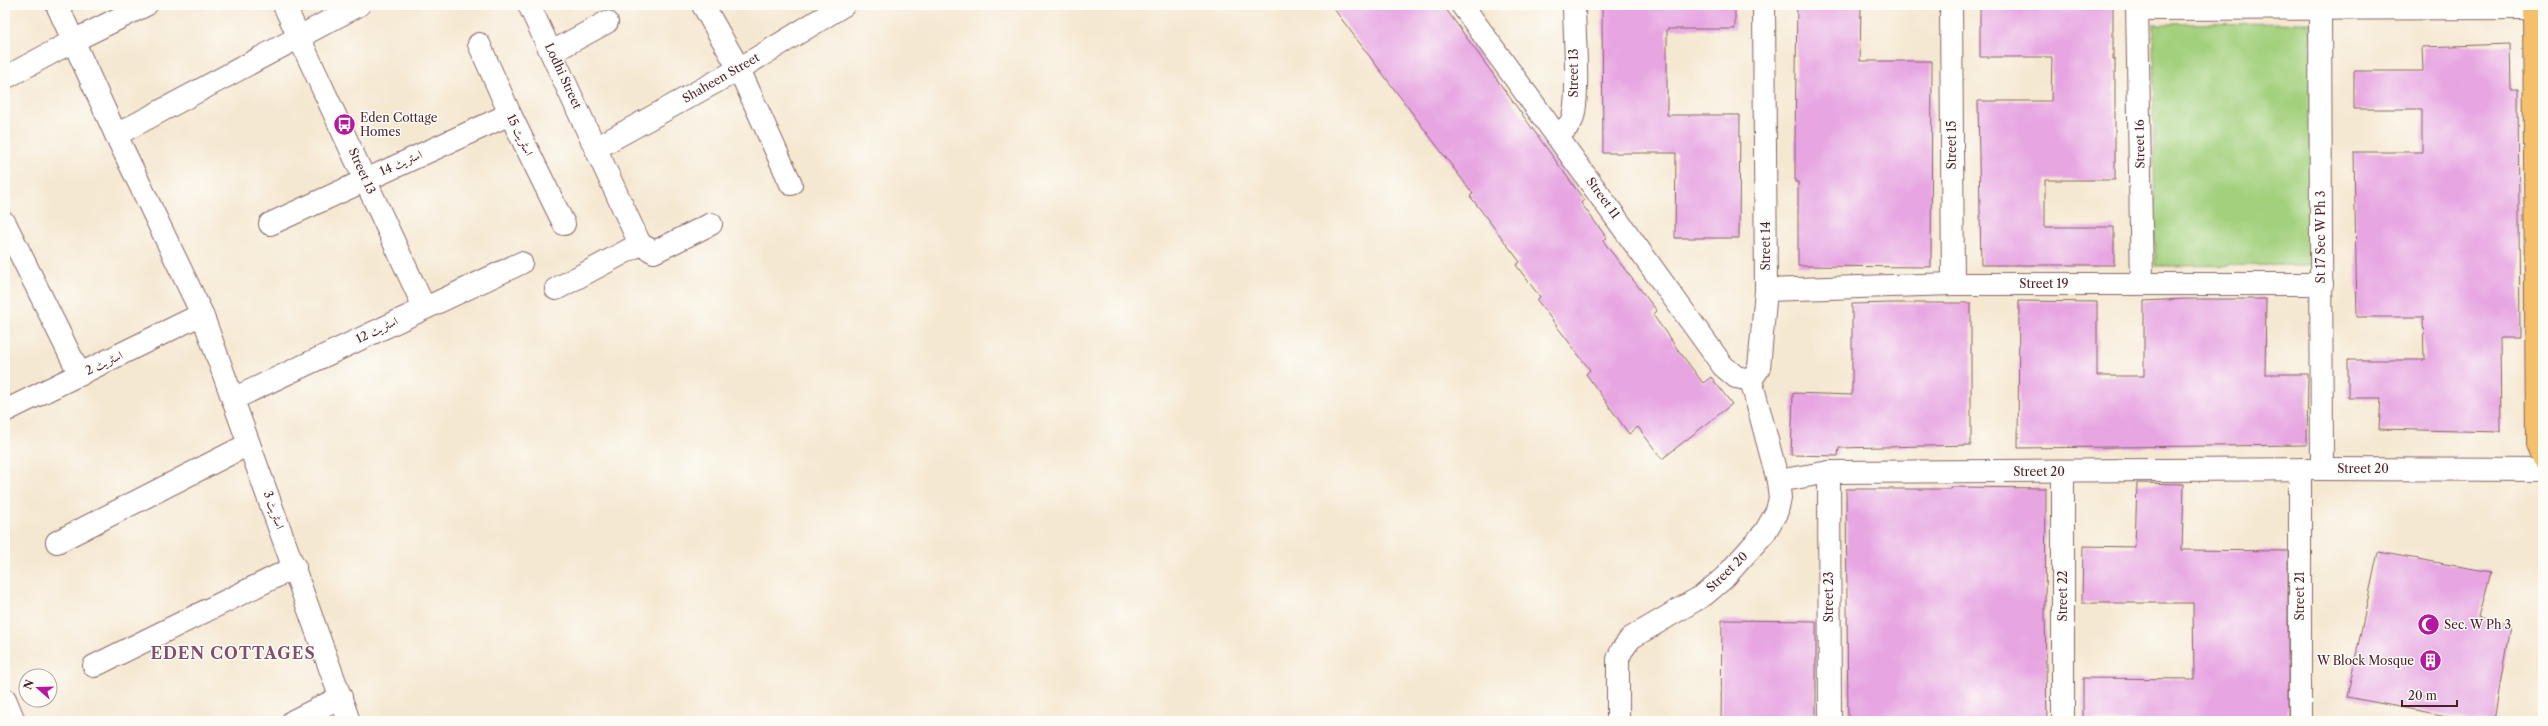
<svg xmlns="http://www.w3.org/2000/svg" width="2548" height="726" viewBox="0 0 2548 726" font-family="'Libre Caslon Text',Amiri,serif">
<rect width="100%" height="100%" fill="#fdfcf7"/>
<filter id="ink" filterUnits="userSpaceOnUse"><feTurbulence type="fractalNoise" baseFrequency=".025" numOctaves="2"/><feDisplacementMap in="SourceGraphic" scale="8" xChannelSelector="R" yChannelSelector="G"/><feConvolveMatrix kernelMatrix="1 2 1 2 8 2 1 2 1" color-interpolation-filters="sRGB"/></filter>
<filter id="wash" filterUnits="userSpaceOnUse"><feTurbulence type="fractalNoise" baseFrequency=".012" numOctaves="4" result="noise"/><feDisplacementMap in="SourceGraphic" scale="16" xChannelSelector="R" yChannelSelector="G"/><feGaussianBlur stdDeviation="0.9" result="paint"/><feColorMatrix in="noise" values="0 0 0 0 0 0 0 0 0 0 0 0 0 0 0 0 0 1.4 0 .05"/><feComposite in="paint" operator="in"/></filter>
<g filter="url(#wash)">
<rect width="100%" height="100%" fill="#f5e8d1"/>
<polygon fill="#a3d07d" stroke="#767854" points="2311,23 2312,265 2155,266 2153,24"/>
<g id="blocks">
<g fill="#e7a6e2">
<polygon points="1331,5 1443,5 1584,200 1581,203 1607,238 1603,241 1657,311 1653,315 1676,347 1703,383 1711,377 1732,404 1662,459 1638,427 1629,434 1586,374 1590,370 1537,300 1540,297 1516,265 1520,262 1470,196 1473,194"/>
<polygon points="1602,5 1735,5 1735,29 1667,29 1667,115 1740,115 1739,238 1675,238 1676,153 1603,153"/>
<polygon points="1797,5 1861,5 1860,61 1932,61 1931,267 1798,266 1798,182 1795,182 1795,140"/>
<polygon points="1980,5 2113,5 2113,60 2115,60 2115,180 2045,180 2045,227 2114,227 2114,265 1981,265 1978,101 2051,101 2052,57 1980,57"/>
<polygon points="2510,44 2511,89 2518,89 2520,338 2500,338 2501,432 2379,429 2381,398 2348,398 2348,360 2424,360 2423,317 2357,317 2354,152 2422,152 2422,109 2354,109 2354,71 2423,71 2422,47"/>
<polygon points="2185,299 2266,299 2265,374 2308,374 2307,445 2018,448 2019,301 2097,302 2097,376 2144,376 2144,301"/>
<polygon points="1892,303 1971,303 1971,445 1839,448 1838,456 1791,455 1793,393 1852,395 1852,304"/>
<polygon points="2137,483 2184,484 2182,550 2288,551 2288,721 2083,721 2083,678 2194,679 2193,603 2082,603 2083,546 2135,547"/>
<polygon points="1951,487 2046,488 2045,614 2047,721 1848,721 1846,489 1951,489"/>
<polygon points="2378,552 2491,572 2479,617 2510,625 2494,721 2473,721 2347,697"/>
<polygon points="1722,620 1816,621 1816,721 1721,721"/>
</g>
</g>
</g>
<g filter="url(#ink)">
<use href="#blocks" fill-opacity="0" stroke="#866565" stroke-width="1"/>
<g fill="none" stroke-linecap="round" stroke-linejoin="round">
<defs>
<g id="minor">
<polyline points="57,5 116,135 202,314 349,721"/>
<polyline points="284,5 424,307"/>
<polyline points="529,5 640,244 556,289"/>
<polyline points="703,5 739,69 791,184"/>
<polyline points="1462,5 1723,366 1736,377 1751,380"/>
<polyline points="1951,5 1953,284"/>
<polyline points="2137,5 2142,284"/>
<polyline points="2320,5 2322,469"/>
<polyline points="2137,9 2534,8"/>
<polyline points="479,44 510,114 564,224"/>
<polyline points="552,52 607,22"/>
<polyline points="5,78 73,41 146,5"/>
<polyline points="116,135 359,5"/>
<path d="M1557 136C1563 131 1569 127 1572 120 1580 98 1574 31 1574 5"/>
<polyline points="596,148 739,69 844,5"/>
<polyline points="5,223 80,375"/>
<polyline points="270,224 510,114"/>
<polyline points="640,244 654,252 711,224"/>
<polyline points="1766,290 1953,284 2322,284"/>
<polyline points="233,399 521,263"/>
<polyline points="5,411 202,314"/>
<polyline points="2300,471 2300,721"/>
<polyline points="1829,472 1830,721"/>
<polyline points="2063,472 2063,721"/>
<polyline points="1778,481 1829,472 2322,469 2543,470"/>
<polyline points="57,542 249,444"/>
<polyline points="94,666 295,567"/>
<polyline points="5,699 14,721"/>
<polyline points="293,721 341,697"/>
<polyline points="1618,721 1618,659 1622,650 1631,638 1704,595 1724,578 1765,532 1777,511 1780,498 1778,481 1751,380 1759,368 1766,290 1764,5"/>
</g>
<polyline id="major" points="2534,5 2537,445 2543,459"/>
</defs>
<use href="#minor" stroke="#866565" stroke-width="24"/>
<use href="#major" stroke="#866565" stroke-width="24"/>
<use href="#minor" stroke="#fff" stroke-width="22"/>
<use href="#major" stroke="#f4c16a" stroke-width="22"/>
</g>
</g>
<defs>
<symbol id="bus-disc" viewBox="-11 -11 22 22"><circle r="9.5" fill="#b5179e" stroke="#fdfcf7"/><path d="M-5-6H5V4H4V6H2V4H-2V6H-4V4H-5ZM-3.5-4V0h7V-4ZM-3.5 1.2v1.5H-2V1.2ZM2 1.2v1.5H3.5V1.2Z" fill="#fff"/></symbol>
<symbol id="mosque-disc" viewBox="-11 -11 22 22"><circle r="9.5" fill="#b5179e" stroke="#fdfcf7"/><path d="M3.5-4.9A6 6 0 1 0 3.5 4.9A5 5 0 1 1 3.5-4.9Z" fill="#fff"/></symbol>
<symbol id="building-disc" viewBox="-11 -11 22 22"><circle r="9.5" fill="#b5179e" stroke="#fdfcf7"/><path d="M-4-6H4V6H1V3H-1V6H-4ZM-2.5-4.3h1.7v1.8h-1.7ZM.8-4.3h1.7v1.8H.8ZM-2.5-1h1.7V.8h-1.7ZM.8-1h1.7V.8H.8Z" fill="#fff"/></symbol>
</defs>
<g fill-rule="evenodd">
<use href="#bus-disc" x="332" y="112" width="25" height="25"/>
<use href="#mosque-disc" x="2416" y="612" width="25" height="25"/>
<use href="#building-disc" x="2418" y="648" width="25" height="25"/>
</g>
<g text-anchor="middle" stroke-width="3" stroke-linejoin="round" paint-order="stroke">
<g font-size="12" fill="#4a1f2b" stroke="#fdfcf7">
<text transform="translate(1574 73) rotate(-90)" y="4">Street 13</text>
<text transform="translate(563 76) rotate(65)" y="4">Lodhi Street</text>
<text transform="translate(721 78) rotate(-30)" y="4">Shaheen Street</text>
<text transform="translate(520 135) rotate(64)" y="4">اسٹریٹ 15</text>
<text transform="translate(2140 144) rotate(-91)" y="4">Street 16</text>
<text transform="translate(1952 145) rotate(-90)" y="4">Street 15</text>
<text transform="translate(401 163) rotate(-24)" y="4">اسٹریٹ 14</text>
<text transform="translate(362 171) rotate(66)" y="4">Street 13</text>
<text transform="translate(1603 198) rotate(54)" y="4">Street 11</text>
<text transform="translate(2321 237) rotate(-90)" y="4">St 17 Sec W Ph 3</text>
<text transform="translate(1766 246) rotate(-90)" y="4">Street 14</text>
<text x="2044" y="288">Street 19</text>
<text transform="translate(377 330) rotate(-26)" y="4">اسٹریٹ 12</text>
<text transform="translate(104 363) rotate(-26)" y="4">اسٹریٹ 2</text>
<text x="2363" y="473">Street 20</text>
<text x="2039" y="476">Street 20</text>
<text transform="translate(274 510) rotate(70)" y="4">اسٹریٹ 3</text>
<text transform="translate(1727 572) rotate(-44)" y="4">Street 20</text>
<text transform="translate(2063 596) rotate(-90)" y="4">Street 22</text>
<text transform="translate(2300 596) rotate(-90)" y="4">Street 21</text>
<text transform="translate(1829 597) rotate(-90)" y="4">Street 23</text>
</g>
<g font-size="12" fill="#4a1f2b" stroke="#fdfcf7" text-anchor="start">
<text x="360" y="122">Eden Cottage<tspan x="360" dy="14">Homes</tspan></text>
<text x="2444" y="629">Sec. W Ph 3</text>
<text x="2414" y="665" text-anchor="end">W Block Mosque</text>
</g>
<g font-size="16" font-weight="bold" letter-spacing="1" fill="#814e6b" stroke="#fdfcf7">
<text x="233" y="659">EDEN COTTAGES</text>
</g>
</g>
<rect width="2548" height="726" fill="none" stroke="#fdfcf7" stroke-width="20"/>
<g transform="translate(38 688) rotate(290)"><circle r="19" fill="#fdfcf7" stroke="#b5a4a5"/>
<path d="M0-3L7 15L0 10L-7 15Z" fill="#b5179e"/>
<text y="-6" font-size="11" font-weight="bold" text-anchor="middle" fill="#4a1f2b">N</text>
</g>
<path d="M2402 700v6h55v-6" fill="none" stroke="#4a1f2b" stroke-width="2"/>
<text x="2408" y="700" font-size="12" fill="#4a1f2b" stroke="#fdfcf7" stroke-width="3" paint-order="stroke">20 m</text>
</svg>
